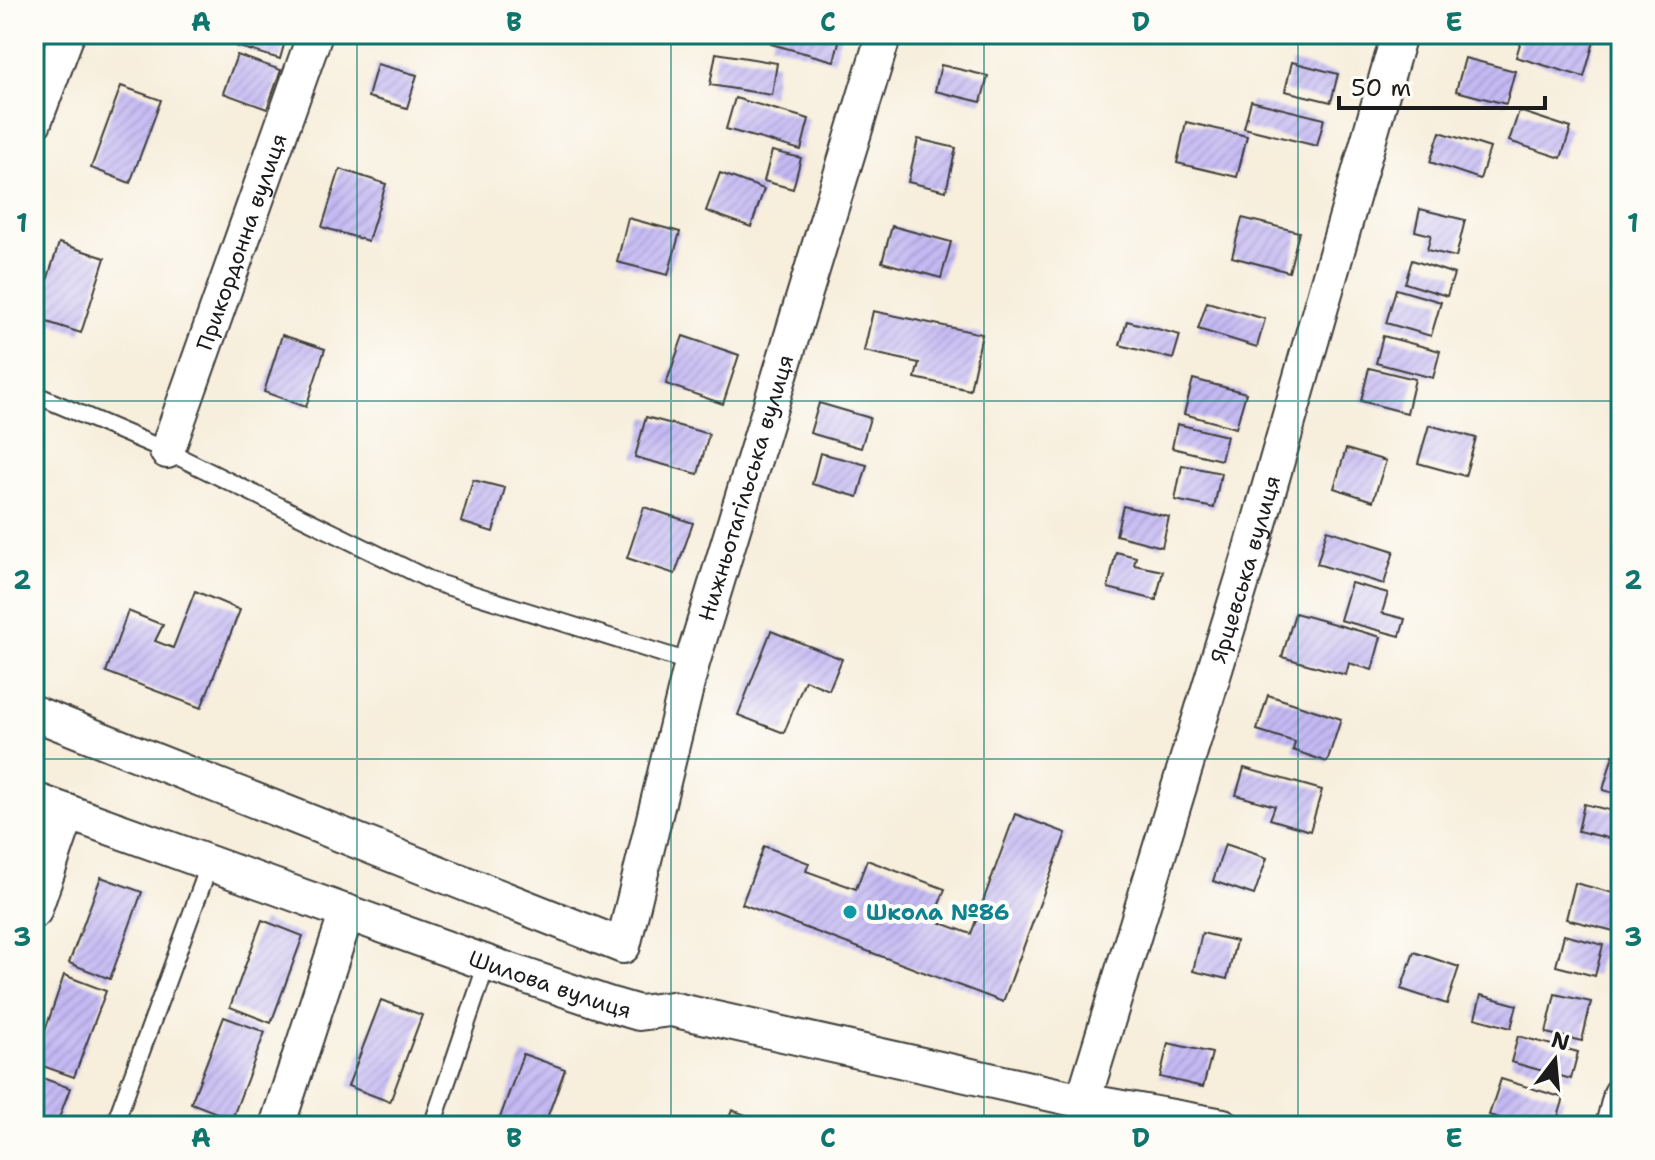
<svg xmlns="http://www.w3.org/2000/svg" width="1655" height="1160" viewBox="0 0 1655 1160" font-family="'Shantell Sans',sans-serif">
<defs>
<pattern id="building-hatch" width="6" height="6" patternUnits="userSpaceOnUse" patternTransform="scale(2)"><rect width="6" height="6" fill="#c4b9f3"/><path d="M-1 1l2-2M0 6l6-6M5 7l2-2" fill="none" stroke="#a89ed0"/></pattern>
</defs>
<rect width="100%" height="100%" fill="#fdfcf7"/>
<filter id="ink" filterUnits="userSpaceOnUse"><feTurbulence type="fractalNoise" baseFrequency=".0125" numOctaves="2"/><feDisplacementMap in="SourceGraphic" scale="16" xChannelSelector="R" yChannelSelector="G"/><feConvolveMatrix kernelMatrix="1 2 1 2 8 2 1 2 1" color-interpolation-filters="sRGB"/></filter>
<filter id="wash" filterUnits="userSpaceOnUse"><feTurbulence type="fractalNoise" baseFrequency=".006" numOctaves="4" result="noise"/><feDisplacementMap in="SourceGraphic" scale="32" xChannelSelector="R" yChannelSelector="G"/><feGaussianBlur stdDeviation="1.8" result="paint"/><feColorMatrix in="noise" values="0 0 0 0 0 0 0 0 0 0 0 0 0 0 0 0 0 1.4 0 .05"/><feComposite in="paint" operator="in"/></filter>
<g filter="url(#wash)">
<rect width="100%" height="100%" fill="#f7eedc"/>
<g id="blocks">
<g fill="url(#building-hatch)">
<polygon points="240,34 287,34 280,59 236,46"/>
<polygon points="774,34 841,34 834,61 771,44"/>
<polygon points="994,34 1016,34 1015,40"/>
<polygon points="1523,34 1580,34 1595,38 1584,77 1516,57"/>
<polygon points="716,53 777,63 772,95 710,85"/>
<polygon points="237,55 281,70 267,109 223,93"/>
<polygon points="1465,58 1515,71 1506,104 1456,91"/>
<polygon points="1292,62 1338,74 1331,102 1285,91"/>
<polygon points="377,64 417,75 407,108 368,97"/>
<polygon points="941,65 988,76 981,102 935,91"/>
<polygon points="121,86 161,100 130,183 91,168"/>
<polygon points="735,98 809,119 801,150 726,129"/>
<polygon points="1251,101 1324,119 1317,146 1244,128"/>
<polygon points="1519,111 1571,128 1561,158 1509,141"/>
<polygon points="1186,122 1247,136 1237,177 1177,163"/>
<polygon points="1440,132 1490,148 1480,179 1430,162"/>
<polygon points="918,139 956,148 946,191 908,182"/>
<polygon points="772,151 801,158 793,189 764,181"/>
<polygon points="340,169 386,184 368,241 322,227"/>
<polygon points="720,173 764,189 751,227 706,211"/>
<polygon points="1420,209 1465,220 1456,257 1427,250 1431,235 1415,231"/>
<polygon points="628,218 680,232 668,275 617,262"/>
<polygon points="1242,218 1299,232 1289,272 1232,257"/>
<polygon points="892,226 951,242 941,278 882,262"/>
<polygon points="59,243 105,258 81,333 35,318"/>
<polygon points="1412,260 1454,274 1447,296 1405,283"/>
<polygon points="1396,289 1441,302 1431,336 1386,323"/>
<polygon points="1207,302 1265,319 1257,347 1198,329"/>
<polygon points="873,311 982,334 970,390 915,378 919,363 864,351"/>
<polygon points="1127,321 1180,335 1173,359 1120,345"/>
<polygon points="282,335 325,349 306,407 264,392"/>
<polygon points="683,336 739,355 723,404 666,384"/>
<polygon points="1383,336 1440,351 1433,378 1376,363"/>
<polygon points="1369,368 1415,379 1407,413 1361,401"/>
<polygon points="1193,379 1246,393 1236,428 1184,414"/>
<polygon points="819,403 870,418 861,448 810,433"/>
<polygon points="646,417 709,434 698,474 635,457"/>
<polygon points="1177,424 1227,436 1221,460 1172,448"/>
<polygon points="1429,425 1476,438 1465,476 1418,463"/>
<polygon points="1346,449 1386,461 1373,501 1334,488"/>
<polygon points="820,453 867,465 858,497 812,484"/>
<polygon points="1182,465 1221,473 1214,508 1175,500"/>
<polygon points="473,480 505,488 493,532 461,522"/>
<polygon points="1123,506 1169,517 1162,547 1116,535"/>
<polygon points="644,507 693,523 675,574 627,558"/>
<polygon points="1327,530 1394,551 1384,584 1317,564"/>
<polygon points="1116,552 1136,557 1134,565 1163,571 1156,600 1108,588"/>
<polygon points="1351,583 1388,593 1382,613 1405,619 1400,636 1340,620"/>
<polygon points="195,591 240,610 201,708 106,672 128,611 163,625 155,641 173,648"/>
<polygon points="1295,613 1381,637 1372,670 1349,663 1346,675 1282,657"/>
<polygon points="771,631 842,659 829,690 805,680 784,733 738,715"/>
<polygon points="1268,695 1341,719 1327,762 1293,750 1295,742 1257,730"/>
<polygon points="1613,755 1621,757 1621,795 1603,790"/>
<polygon points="1244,768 1322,790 1310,831 1270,819 1275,806 1236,795"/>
<polygon points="1584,804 1621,813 1621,841 1578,831"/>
<polygon points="1015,814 1066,833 1003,1002 742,904 764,846 809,863 806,871 856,889 867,860 945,889 933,920 971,934"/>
<polygon points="1225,844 1267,858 1254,895 1213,881"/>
<polygon points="101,877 142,892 110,979 69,963"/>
<polygon points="1575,883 1621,895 1614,931 1566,919"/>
<polygon points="262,920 303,936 271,1023 230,1007"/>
<polygon points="1202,933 1236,941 1227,979 1193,971"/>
<polygon points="1564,935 1603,945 1595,976 1556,966"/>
<polygon points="1414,952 1459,967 1447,1004 1401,989"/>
<polygon points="64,975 106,991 74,1077 34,1063"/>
<polygon points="1555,994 1591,1002 1582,1041 1546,1033"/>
<polygon points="1481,995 1517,1005 1511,1028 1475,1018"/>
<polygon points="381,1000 422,1015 390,1102 348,1086"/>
<polygon points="224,1017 265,1032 232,1119 191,1103"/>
<polygon points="1518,1036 1578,1052 1571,1079 1511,1062"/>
<polygon points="1168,1043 1212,1053 1203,1087 1160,1077"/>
<polygon points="523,1054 565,1069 544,1126 497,1126"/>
<polygon points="34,1075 70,1088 56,1126 34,1126"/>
<polygon points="1501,1079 1564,1098 1555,1126 1525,1126 1489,1115"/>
<polygon points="732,1110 775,1126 726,1126"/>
</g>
</g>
</g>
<g filter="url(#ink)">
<use href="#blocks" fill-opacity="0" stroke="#3d3c39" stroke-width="2"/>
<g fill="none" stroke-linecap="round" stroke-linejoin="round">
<defs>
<g id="lane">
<polyline points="34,394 167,451 434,582 692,663"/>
<polyline points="114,1126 210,863"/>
<polyline points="432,1126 487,963"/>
</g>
<g id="street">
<polyline points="34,122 67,34"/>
<path id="s1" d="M167 451 315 34"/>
<path id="s2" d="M34 713 623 946 692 663 884 34"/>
<path id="s3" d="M34 800 487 963 608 1004 639 1013 671 1009 1083 1101 1223 1126"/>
<polyline points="34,911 68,812"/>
<path id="s4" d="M1083 1101 1250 555 1399 34"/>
<polyline points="277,1126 347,912"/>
<polyline points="1613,1126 1621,1094"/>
</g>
</defs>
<use href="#lane" stroke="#3d3c39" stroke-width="20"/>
<use href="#street" stroke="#3d3c39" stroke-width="38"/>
<use href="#lane" stroke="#fff" stroke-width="16"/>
<use href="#street" stroke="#fff" stroke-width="34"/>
</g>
</g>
<path fill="none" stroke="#0f766e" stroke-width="2" stroke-opacity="0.55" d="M357 34V1126M671 34V1126M984 34V1126M1298 34V1126M34 401H1621M34 759H1621"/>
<circle fill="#0f9aa8" stroke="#fdfcf7" stroke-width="3" cx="850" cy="912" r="8"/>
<g text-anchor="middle" stroke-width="8" stroke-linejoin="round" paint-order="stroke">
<g font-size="22" fill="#1c1c1c" stroke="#fdfcf7">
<text dy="8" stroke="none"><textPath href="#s1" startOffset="222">Прикордонна вулиця</textPath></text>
<text dy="8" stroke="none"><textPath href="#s2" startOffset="1108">Нижньотагільська вулиця</textPath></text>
<text dy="8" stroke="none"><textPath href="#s4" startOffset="556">Ярцевська вулиця</textPath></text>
<text dy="8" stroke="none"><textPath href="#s3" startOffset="548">Шилова вулиця</textPath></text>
</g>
<g font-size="22" font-weight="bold" fill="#0d838f" stroke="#fdfcf7" text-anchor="start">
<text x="866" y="920">Школа №86</text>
</g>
</g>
<rect width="1655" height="1160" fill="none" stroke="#fdfcf7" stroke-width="88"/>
<g transform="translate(1555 1060) rotate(16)" stroke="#fdfcf7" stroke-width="6" paint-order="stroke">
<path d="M0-6L14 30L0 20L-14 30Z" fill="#1c1c1c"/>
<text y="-12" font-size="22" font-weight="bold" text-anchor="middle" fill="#1c1c1c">N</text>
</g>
<path d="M1339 96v12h206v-12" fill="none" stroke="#1c1c1c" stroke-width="4"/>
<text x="1351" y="96" font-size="24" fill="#1c1c1c" stroke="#fdfcf7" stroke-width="6" paint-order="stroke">50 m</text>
<rect x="44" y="44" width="1567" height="1072" fill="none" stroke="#0f766e" stroke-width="3"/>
<g font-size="26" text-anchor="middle" font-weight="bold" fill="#0f766e">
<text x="201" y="31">A</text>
<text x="514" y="31">B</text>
<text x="828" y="31">C</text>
<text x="1141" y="31">D</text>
<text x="1454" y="31">E</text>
<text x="22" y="232">1</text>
<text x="1633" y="232">1</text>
<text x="22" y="589">2</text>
<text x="1633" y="589">2</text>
<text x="22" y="946">3</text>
<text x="1633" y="946">3</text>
<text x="201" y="1147">A</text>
<text x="514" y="1147">B</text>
<text x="828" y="1147">C</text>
<text x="1141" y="1147">D</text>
<text x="1454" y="1147">E</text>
</g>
</svg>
